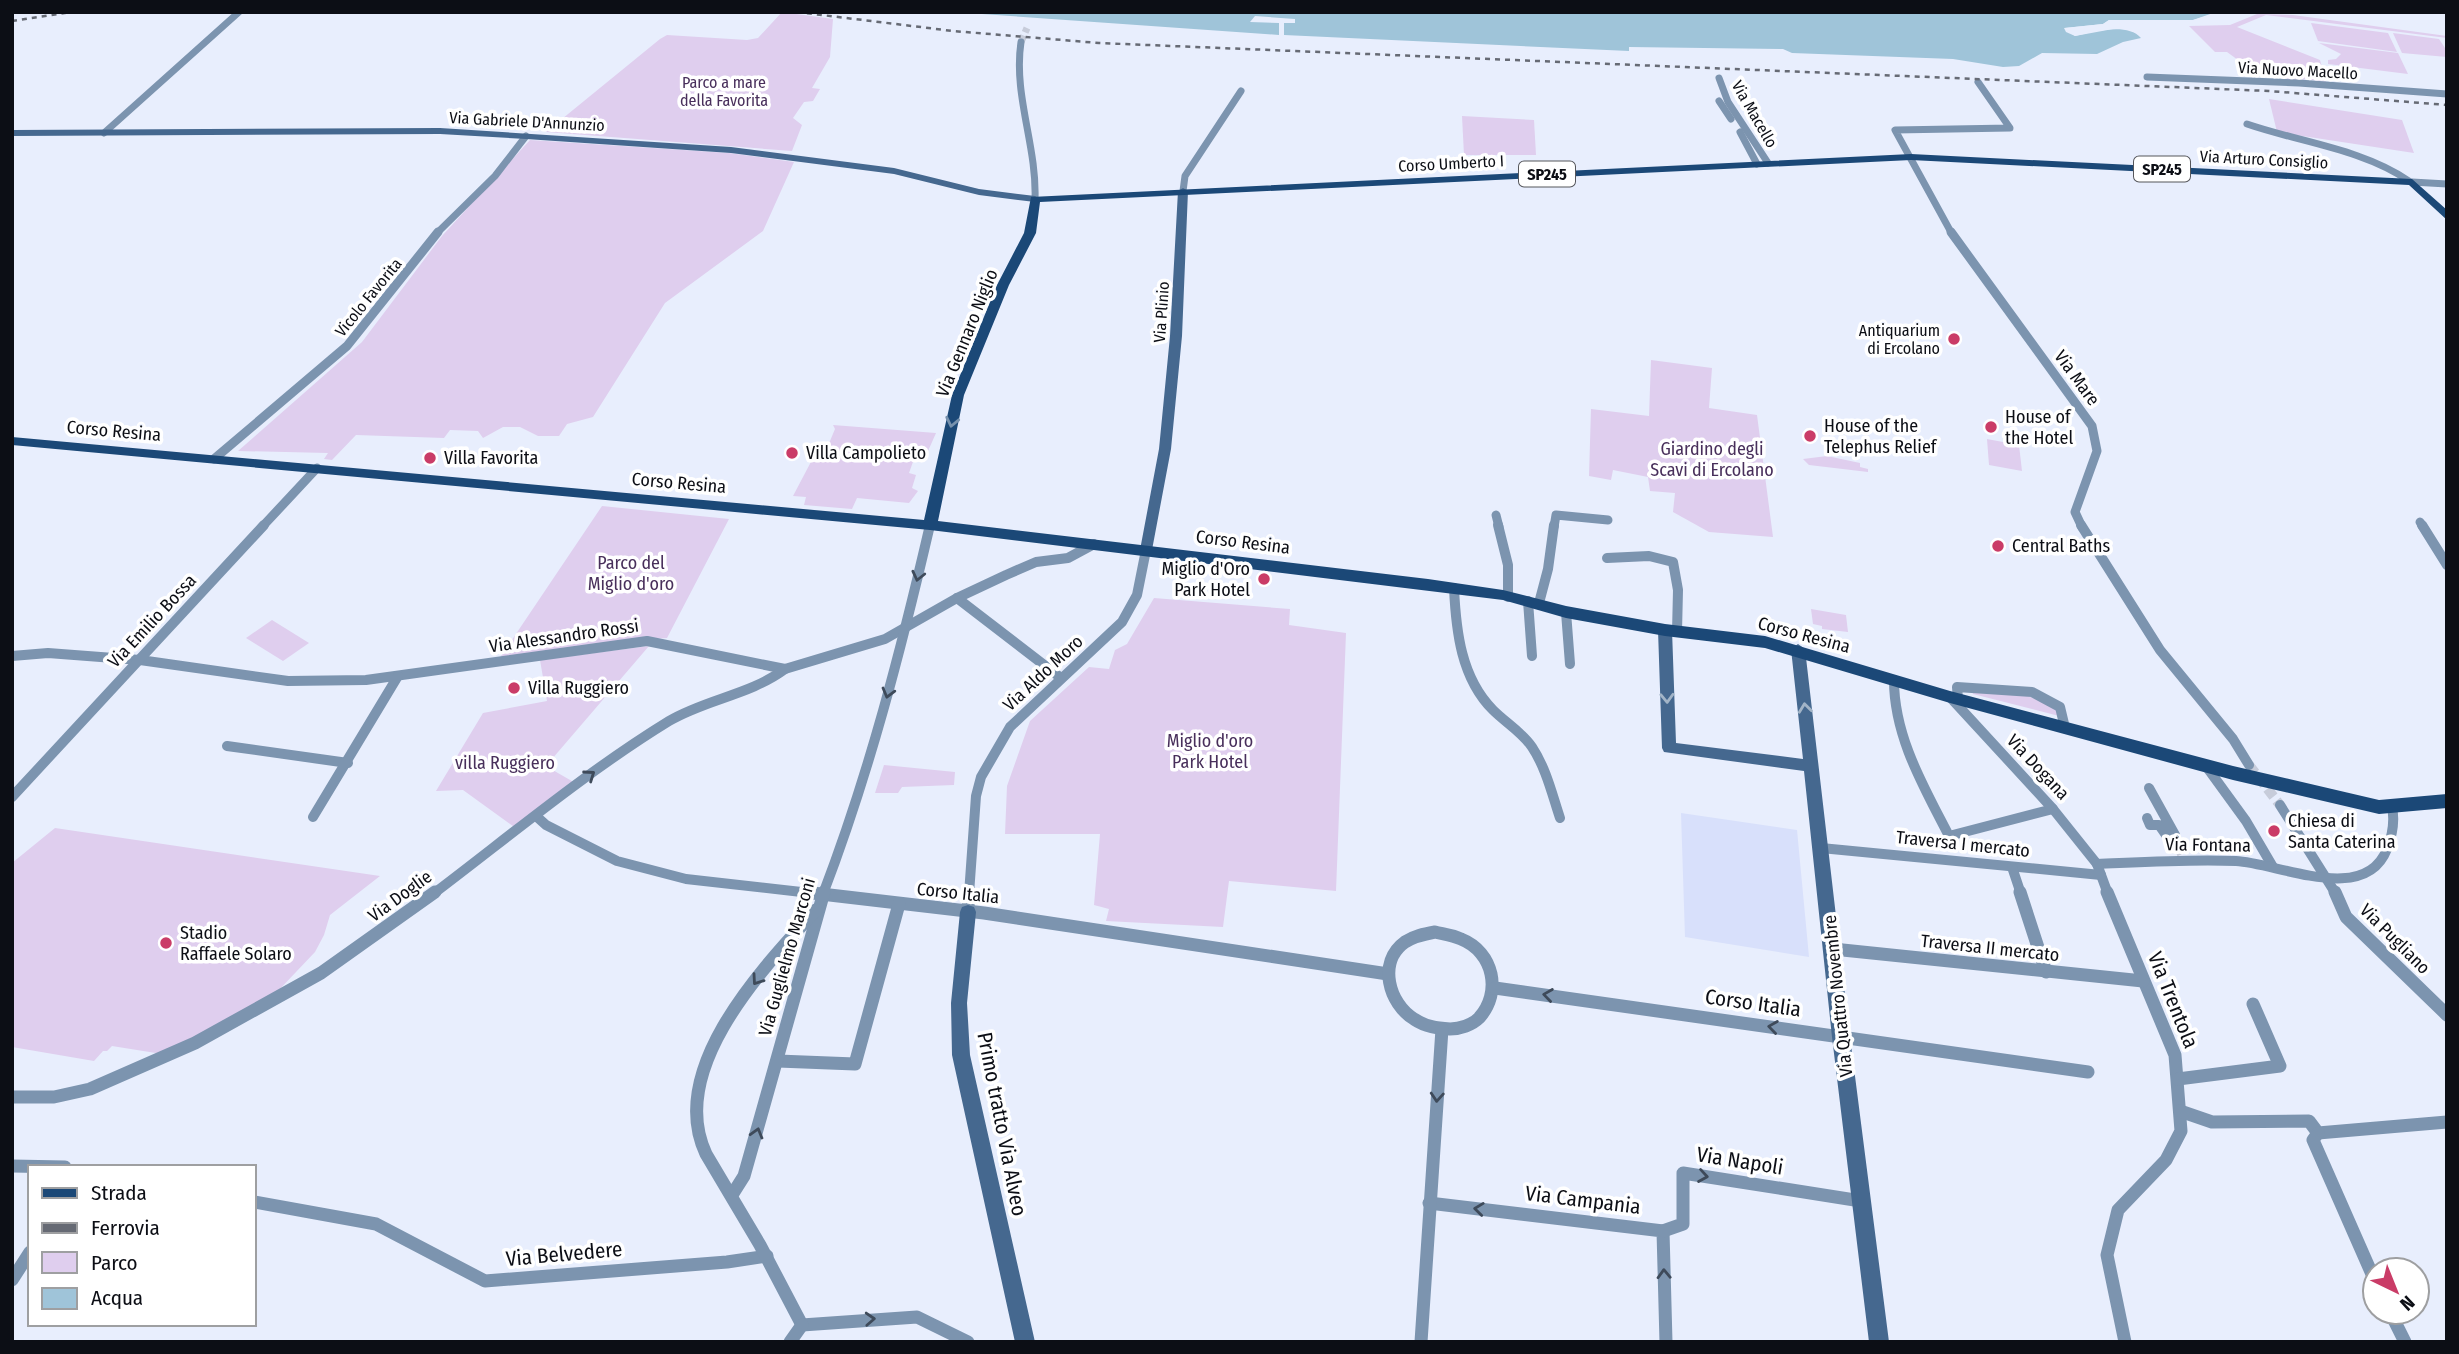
<svg xmlns="http://www.w3.org/2000/svg" width="2459" height="1354" viewBox="0 0 2459 1354" font-family="'Fira Sans Condensed',sans-serif">
<rect width="100%" height="100%" fill="#e8eefd"/>
<polygon fill="#d8e0fb" points="1681,813 1797,830 1809,957 1685,937"/>
<g fill="#dfceee">
<polygon points="782,12 833,19 830,57 812,88 820,89 813,101 804,102 793,118 802,125 792,151 546,132 660,39 667,35 747,40 758,38"/>
<polygon points="2257,14 2293,15 2447,36 2447,38 2266,15 2237,27 2320,60 2326,82 2306,79 2292,81 2238,60 2227,52 2215,52 2189,26 2230,25"/>
<polygon points="2311,23 2388,33 2397,52 2318,41"/>
<polygon points="2393,33 2439,39 2447,51 2447,57 2402,53"/>
<polygon points="2319,43 2398,53 2408,74 2328,64 2328,60 2336,59 2341,54"/>
<polygon points="2269,99 2402,120 2414,153 2277,132"/>
<polygon points="1462,116 1534,120 1536,155 1464,155"/>
<polygon points="530,140 729,153 794,162 763,231 665,303 593,417 567,424 559,436 538,436 520,427 503,427 483,438 478,431 450,430 444,438 356,435 332,460 324,459 328,453 238,451 362,342 442,236"/>
<polygon points="1651,360 1712,368 1709,408 1757,415 1773,537 1709,532 1673,512 1675,493 1650,491 1648,477 1613,470 1611,480 1589,476 1591,409 1649,416"/>
<polygon points="833,425 936,433 924,460 914,459 909,473 916,475 912,488 918,491 909,503 857,498 852,509 804,505 806,497 793,496 813,458 830,441 835,429"/>
<polygon points="1987,439 2019,445 2022,471 1989,465"/>
<polygon points="1827,456 1860,463 1860,467 1868,469 1868,472 1809,465 1803,459"/>
<polygon points="602,506 729,519 667,638 623,641 497,662"/>
<polygon points="1154,598 1290,609 1289,625 1346,633 1336,891 1229,881 1223,927 1106,921 1109,909 1094,905 1100,834 1005,834 1007,786 1030,721 1089,667 1109,669 1115,650 1127,644"/>
<polygon points="1811,609 1846,615 1848,632 1822,629 1822,626 1813,624"/>
<polygon points="272,620 309,643 283,661 246,638"/>
<polygon points="649,646 552,759 551,769 577,784 517,829 463,790 436,791 483,713 547,701 540,660"/>
<polygon points="1971,688 2020,693 2060,709 2059,716 1973,694"/>
<polygon points="884,765 955,772 954,785 902,787 898,793 875,793"/>
<polygon points="55,828 380,876 330,915 324,935 315,952 277,992 162,1054 112,1046 107,1051 103,1051 94,1061 12,1047 12,863"/>
</g>
<path fill="#9fc4d9" d="M953 12H2216L2193 20H2109L2103 24 2065 28 2075 36C2093 32 2127 22 2141 38L2123 42 2097 54 2042 53 2019 66 2003 67 1953 59 1792 53 1783 49 1629 47V51L1284 35V23H1295V19L1255 16 1250 22 1279 23V35Z"/>
<polygon fill="#e8eefd" points="2220,12 2217,15 2194,23 2110,24 2106,26 2115,26 2110,26 2113,29 2075,36 2066,32 2064,28 2103,24 2109,20 2193,20"/>
<g fill="none" stroke-linecap="round" stroke-linejoin="round">
<polyline stroke="#c7ccda" stroke-width="7" stroke-dasharray="7 3.5" stroke-linecap="butt" points="1021,42 1027,28"/>
<g stroke="#c7ccda" stroke-width="10" stroke-dasharray="10 5" stroke-linecap="butt">
<polyline points="2249,765 2280,805"/>
<polyline points="2174,839 2182,854"/>
</g>
<g stroke="#7c94af" stroke-width="7">
<path d="M1021 42C1013 95 1037 146 1035 199"/>
<polyline points="2147,77 2299,83 2447,94"/>
<polyline points="1719,78 1728,102 1768,163"/>
<polyline points="1719,101 1731,119"/>
<path d="M2247 124C2299 142 2363 149 2409 181"/>
<polyline points="1740,132 1757,164"/>
<polyline points="104,133 239,12"/>
<polyline points="2412,182 2447,184"/>
<polyline points="1183,191 1185,176 1241,91"/>
<polyline points="436,234 495,176 526,136"/>
<polyline points="1952,234 1895,130 2010,128 1978,82"/>
</g>
<g stroke="#7c94af" stroke-width="9">
<polyline points="1951,232 2092,426 2097,451 2075,512 2082,527"/>
<polyline points="214,459 347,346 438,232"/>
<polyline points="1496,515 1499,527"/>
<polyline points="2420,522 2423,527"/>
<polyline points="262,527 317,468"/>
<polyline points="1554,527 1556,515 1608,520"/>
</g>
<g stroke="#7c94af" stroke-width="10">
<polyline points="1498,525 1508,565 1508,597"/>
<polyline points="2081,525 2160,650 2233,739 2249,765"/>
<polyline points="2422,525 2447,565"/>
<polyline points="1607,558 1649,556 1673,562 1678,590 1677,632"/>
<path d="M1454 588C1456 631 1461 678 1493 710 1506 723 1522 732 1532 747 1546 768 1552 794 1560 818"/>
<polyline points="957,598 1061,678"/>
<polyline points="1528,601 1532,656"/>
<polyline points="1539,603 1548,569 1554,525"/>
<polyline points="1566,612 1570,664"/>
<polyline points="12,656 48,653 140,660 288,681 366,680 647,641 785,669 885,639 957,598 1006,575 1036,562 1068,558 1094,544"/>
<path d="M1894 680C1894 737 1924 787 1949 836L2053 809"/>
<polyline points="1950,697 2053,809 2097,864 2108,894"/>
<polyline points="1958,699 1957,687 2032,692 2060,707 2065,728"/>
<polyline points="227,746 348,763"/>
<polyline points="2206,766 2246,821 2273,867"/>
<polyline points="12,797 264,525"/>
<polyline points="2280,805 2336,894"/>
<polyline points="536,816 546,825 617,861 686,879 819,894"/>
<polyline points="313,817 398,676"/>
<polyline points="2147,818 2150,825 2159,825 2166,835 2175,835 2149,788"/>
<polyline points="1821,848 2101,875"/>
<path d="M2097 864C2143 862 2190 859 2236 861 2278 863 2365 906 2387 849 2392 836 2395 821 2392 807"/>
<polyline points="2012,867 2021,894"/>
<path d="M433 894C511 835 586 772 669 721 706 699 750 695 785 669"/>
<path d="M823 894C869 774 901 650 930 525"/>
<polyline points="969,894 976,796 981,777 1010,727 1122,622 1137,595 1146,550"/>
</g>
<g stroke="#7c94af" stroke-width="13">
<polyline points="804,892 984,913 1388,974"/>
<polyline points="2020,892 2046,972"/>
<polyline points="2107,892 2175,1055 2181,1131 2166,1160 2118,1210 2107,1255 2125,1342"/>
<polyline points="2335,892 2346,917 2447,1015"/>
<polyline points="968,912 969,892"/>
<path d="M1435 932C1443 934 1453 935 1461 939 1494 952 1502 993 1479 1018 1472 1025 1460 1029 1450 1029 1437 1028 1426 1027 1414 1019 1389 1004 1377 962 1405 942 1414 936 1424 934 1435 932Z"/>
<polyline points="1833,949 2143,981"/>
<polyline points="1495,988 2088,1072"/>
<polyline points="778,1061 855,1064 899,904"/>
<polyline points="2178,1079 2280,1066 2253,1004"/>
<polyline points="12,1097 54,1097 90,1089 195,1043 321,973 435,892"/>
<polyline points="2180,1111 2212,1122 2309,1121 2318,1133 2447,1122"/>
<polyline points="2318,1133 2313,1140 2375,1281"/>
<polyline points="12,1166 65,1167"/>
<polyline points="732,1195 744,1176 824,892"/>
<polyline points="254,1202 376,1224 485,1281 727,1262 767,1256"/>
<polyline points="1429,1203 1663,1231 1666,1342"/>
<polyline points="1663,1231 1683,1224 1683,1173 1861,1201"/>
<polyline points="12,1280 30,1252"/>
<polyline points="2390,1312 2405,1342"/>
<path d="M802 1325 760 1245 706 1154C666 1069 763 968 816 910"/>
<polyline points="802,1325 917,1317 968,1342"/>
<polyline points="790,1342 802,1325"/>
<polyline points="1421,1342 1442,1029"/>
</g>
<g fill="#45688f" fill-rule="evenodd">
<polygon points="440,128 731,147 894,168 979,189 1035,196 1040,199 1035,202 979,195 894,174 731,153 526,139 440,134 12,136 12,130"/>
<polygon points="1183,188 1188,191 1182,336 1171,449 1152,550 1146,555 1140,550 1159,449 1170,336 1178,191"/>
<polygon points="1665,625 1672,630 1676,743 1803,759 1791,649 1798,644 1805,649 1850,1037 1889,1342 1869,1342 1832,1037 1804,771 1664,752 1662,748 1658,630"/>
<polygon points="968,905 974,907 976,912 967,1003 970,1055 1035,1342 1015,1342 952,1055 951,1003 960,912 962,907"/>
</g>
<polygon fill="#1b4877" fill-rule="evenodd" points="1911,154 2412,179 2447,210 2447,220 2409,185 1911,160 1040,202 1036,233 1009,285 964,395 938,521 1428,579 1503,590 1566,606 1665,624 1765,636 1950,691 2233,766 2379,800 2447,794 2447,808 2379,814 2233,780 1950,703 1765,648 1665,636 1566,618 1503,600 930,530 12,445 12,437 924,520 952,395 997,285 1024,233 1031,197"/>
<g stroke="#666a74" stroke-width="2.5" stroke-dasharray="5 5" stroke-linecap="butt">
<polyline points="797,12 953,31 1099,43 2269,91 2447,105"/>
<polyline points="12,21 72,12"/>
</g>
</g>
<defs><path id="oneway-chevron" d="M-2-3.5L2.5 0L-2 3.5" fill="none" stroke-width="1.6" stroke-linecap="round" stroke-linejoin="round" transform="scale(1.75)"/></defs>
<use stroke="#7691ad" href="#oneway-chevron" transform="translate(952 422) rotate(102)"/>
<g stroke="#3e4a5a">
<use href="#oneway-chevron" transform="translate(918 576) rotate(103)"/>
<use href="#oneway-chevron" transform="translate(888 693) rotate(105)"/>
<use href="#oneway-chevron" transform="translate(590 775) rotate(-35)"/>
<use href="#oneway-chevron" transform="translate(757 980) rotate(125)"/>
<use href="#oneway-chevron" transform="translate(1548 995) rotate(-172)"/>
<use href="#oneway-chevron" transform="translate(1773 1027) rotate(-172)"/>
<use href="#oneway-chevron" transform="translate(1437 1097) rotate(94)"/>
<use href="#oneway-chevron" transform="translate(757 1133) rotate(-74)"/>
<use href="#oneway-chevron" transform="translate(1703 1176) rotate(9)"/>
<use href="#oneway-chevron" transform="translate(1479 1209) rotate(-173)"/>
<use href="#oneway-chevron" transform="translate(1664 1274) rotate(-92)"/>
<use href="#oneway-chevron" transform="translate(870 1319) rotate(-3)"/>
</g>
<g stroke="#a2b4c7">
<use href="#oneway-chevron" transform="translate(1667 698) rotate(88)"/>
<use href="#oneway-chevron" transform="translate(1805 708) rotate(-97)"/>
</g>
<g fill="#ca3c67" stroke="#fff" stroke-width="2.5">
<circle cx="1954" cy="339" r="7"/>
<circle cx="1991" cy="427" r="7"/>
<circle cx="1810" cy="436" r="7"/>
<circle cx="792" cy="453" r="7"/>
<circle cx="430" cy="458" r="7"/>
<circle cx="1998" cy="546" r="7"/>
<circle cx="1264" cy="579" r="7"/>
<circle cx="514" cy="688" r="7"/>
<circle cx="2274" cy="831" r="7"/>
<circle cx="166" cy="943" r="7"/>
</g>
<g text-anchor="middle" stroke-width="7" stroke-linejoin="round" paint-order="stroke">
<g font-size="16" fill="#0c0e15" stroke="#fff">
<text transform="translate(2298 70) rotate(3)" y="6">Via Nuovo Macello</text>
<text transform="translate(1755 114) rotate(60)" y="6">Via Macello</text>
<text transform="translate(527 121) rotate(3)" y="6">Via Gabriele D'Annunzio</text>
<text transform="translate(2264 159) rotate(3)" y="6">Via Arturo Consiglio</text>
<text transform="translate(1451 163) rotate(-3)" y="6">Corso Umberto I</text>
<text transform="translate(368 297) rotate(-51)" y="6">Vicolo Favorita</text>
<text transform="translate(1161 312) rotate(-86)" y="6">Via Plinio</text>
</g>
<g font-size="16" fill="#482f5b" stroke="#fff">
<text x="724" y="88">Parco a mare<tspan x="724" dy="18">della Favorita</tspan></text>
</g>
<g fill="#fff" stroke="#55565b" stroke-width="2">
<rect x="2134" y="156.5" width="56" height="25" rx="5"/>
<rect x="1519" y="161.5" width="56" height="25" rx="5"/>
</g>
<g font-size="16" font-weight="bold" fill="#0c0e15">
<text x="2162" y="175">SP245</text>
<text x="1547" y="180">SP245</text>
</g>
<g font-size="16" fill="#0c0e15" stroke="#fff" text-anchor="end">
<text x="1940" y="336">Antiquarium<tspan x="1940" dy="18">di Ercolano</tspan></text>
</g>
<g font-size="18" fill="#0c0e15" stroke="#fff">
<text transform="translate(967 333) rotate(-68)" y="6">Via Gennaro Niglio</text>
<text transform="translate(2077 378) rotate(54)" y="6">Via Mare</text>
<text transform="translate(114 431) rotate(5)" y="6">Corso Resina</text>
<text transform="translate(679 483) rotate(5)" y="6">Corso Resina</text>
<text transform="translate(1243 542) rotate(7)" y="6">Corso Resina</text>
<text transform="translate(152 621) rotate(-47)" y="6">Via Emilio Bossa</text>
<text transform="translate(1804 635) rotate(15)" y="6">Corso Resina</text>
<text transform="translate(564 636) rotate(-8)" y="6">Via Alessandro Rossi</text>
<text transform="translate(1043 673) rotate(-43)" y="6">Via Aldo Moro</text>
<text transform="translate(2038 767) rotate(47)" y="6">Via Dogana</text>
<text transform="translate(1963 844) rotate(6)" y="6">Traversa I mercato</text>
<text transform="translate(2208 845) rotate(1)" y="6">Via Fontana</text>
<text transform="translate(958 893) rotate(6)" y="6">Corso Italia</text>
<text transform="translate(400 896) rotate(-36)" y="6">Via Doglie</text>
<text transform="translate(2395 939) rotate(45)" y="6">Via Pugliano</text>
<text transform="translate(1990 948) rotate(6)" y="6">Traversa II mercato</text>
<text transform="translate(787 957) rotate(-74)" y="6">Via Guglielmo Marconi</text>
<text transform="translate(1838 996) rotate(-96)" y="6">Via Quattro Novembre</text>
</g>
<g font-size="18" fill="#0c0e15" stroke="#fff" text-anchor="start">
<text x="2005" y="423">House of<tspan x="2005" dy="21">the Hotel</tspan></text>
<text x="1824" y="432">House of the<tspan x="1824" dy="21">Telephus Relief</tspan></text>
<text x="806" y="459">Villa Campolieto</text>
<text x="444" y="464">Villa Favorita</text>
<text x="2012" y="552">Central Baths</text>
<text x="1250" y="575" text-anchor="end">Miglio d'Oro<tspan x="1250" dy="21">Park Hotel</tspan></text>
<text x="528" y="694">Villa Ruggiero</text>
<text x="2288" y="827">Chiesa di<tspan x="2288" dy="21">Santa Caterina</tspan></text>
<text x="180" y="939">Stadio<tspan x="180" dy="21">Raffaele Solaro</tspan></text>
</g>
<g font-size="18" fill="#482f5b" stroke="#fff">
<text x="1712" y="455">Giardino degli<tspan x="1712" dy="21">Scavi di Ercolano</tspan></text>
<text x="631" y="569">Parco del<tspan x="631" dy="21">Miglio d'oro</tspan></text>
<text x="1210" y="747">Miglio d'oro<tspan x="1210" dy="21">Park Hotel</tspan></text>
<text x="505" y="769">villa Ruggiero</text>
</g>
<g font-size="21" fill="#0c0e15" stroke="#fff">
<text transform="translate(2173 1000) rotate(68)" y="7">Via Trentola</text>
<text transform="translate(1753 1003) rotate(8)" y="7">Corso Italia</text>
<text transform="translate(1002 1124) rotate(79)" y="7">Primo tratto Via Alveo</text>
<text transform="translate(1740 1161) rotate(9)" y="7">Via Napoli</text>
<text transform="translate(1583 1200) rotate(7)" y="7">Via Campania</text>
<text transform="translate(564 1254) rotate(-5)" y="7">Via Belvedere</text>
</g>
</g>
<rect width="2459" height="1354" fill="none" stroke="#0c0e15" stroke-width="28"/>
<rect x="28" y="1165" width="228" height="161" fill="#ffffff" stroke="#9e9fa1" stroke-width="2"/>
<rect x="42" y="1188" width="35" height="10" fill="#1b4877" stroke="#9e9fa1" stroke-width="2"/>
<text x="91" y="1200" font-size="21" fill="#0c0e15">Strada</text>
<rect x="42" y="1223" width="35" height="10" fill="#666a74" stroke="#9e9fa1" stroke-width="2"/>
<text x="91" y="1235" font-size="21" fill="#0c0e15">Ferrovia</text>
<rect x="42" y="1252" width="35" height="21" fill="#dfceee" stroke="#9e9fa1" stroke-width="2"/>
<text x="91" y="1270" font-size="21" fill="#0c0e15">Parco</text>
<rect x="42" y="1288" width="35" height="21" fill="#9fc4d9" stroke="#9e9fa1" stroke-width="2"/>
<text x="91" y="1305" font-size="21" fill="#0c0e15">Acqua</text>
<g transform="translate(2396 1291) rotate(137)"><circle r="33" fill="#ffffff" stroke="#9e9fa1" stroke-width="2"/>
<path d="M0-5L12 26L0 18L-12 26Z" fill="#ca3c67"/>
<text y="-10" font-size="19" font-weight="bold" text-anchor="middle" fill="#0c0e15">N</text>
</g>
</svg>
